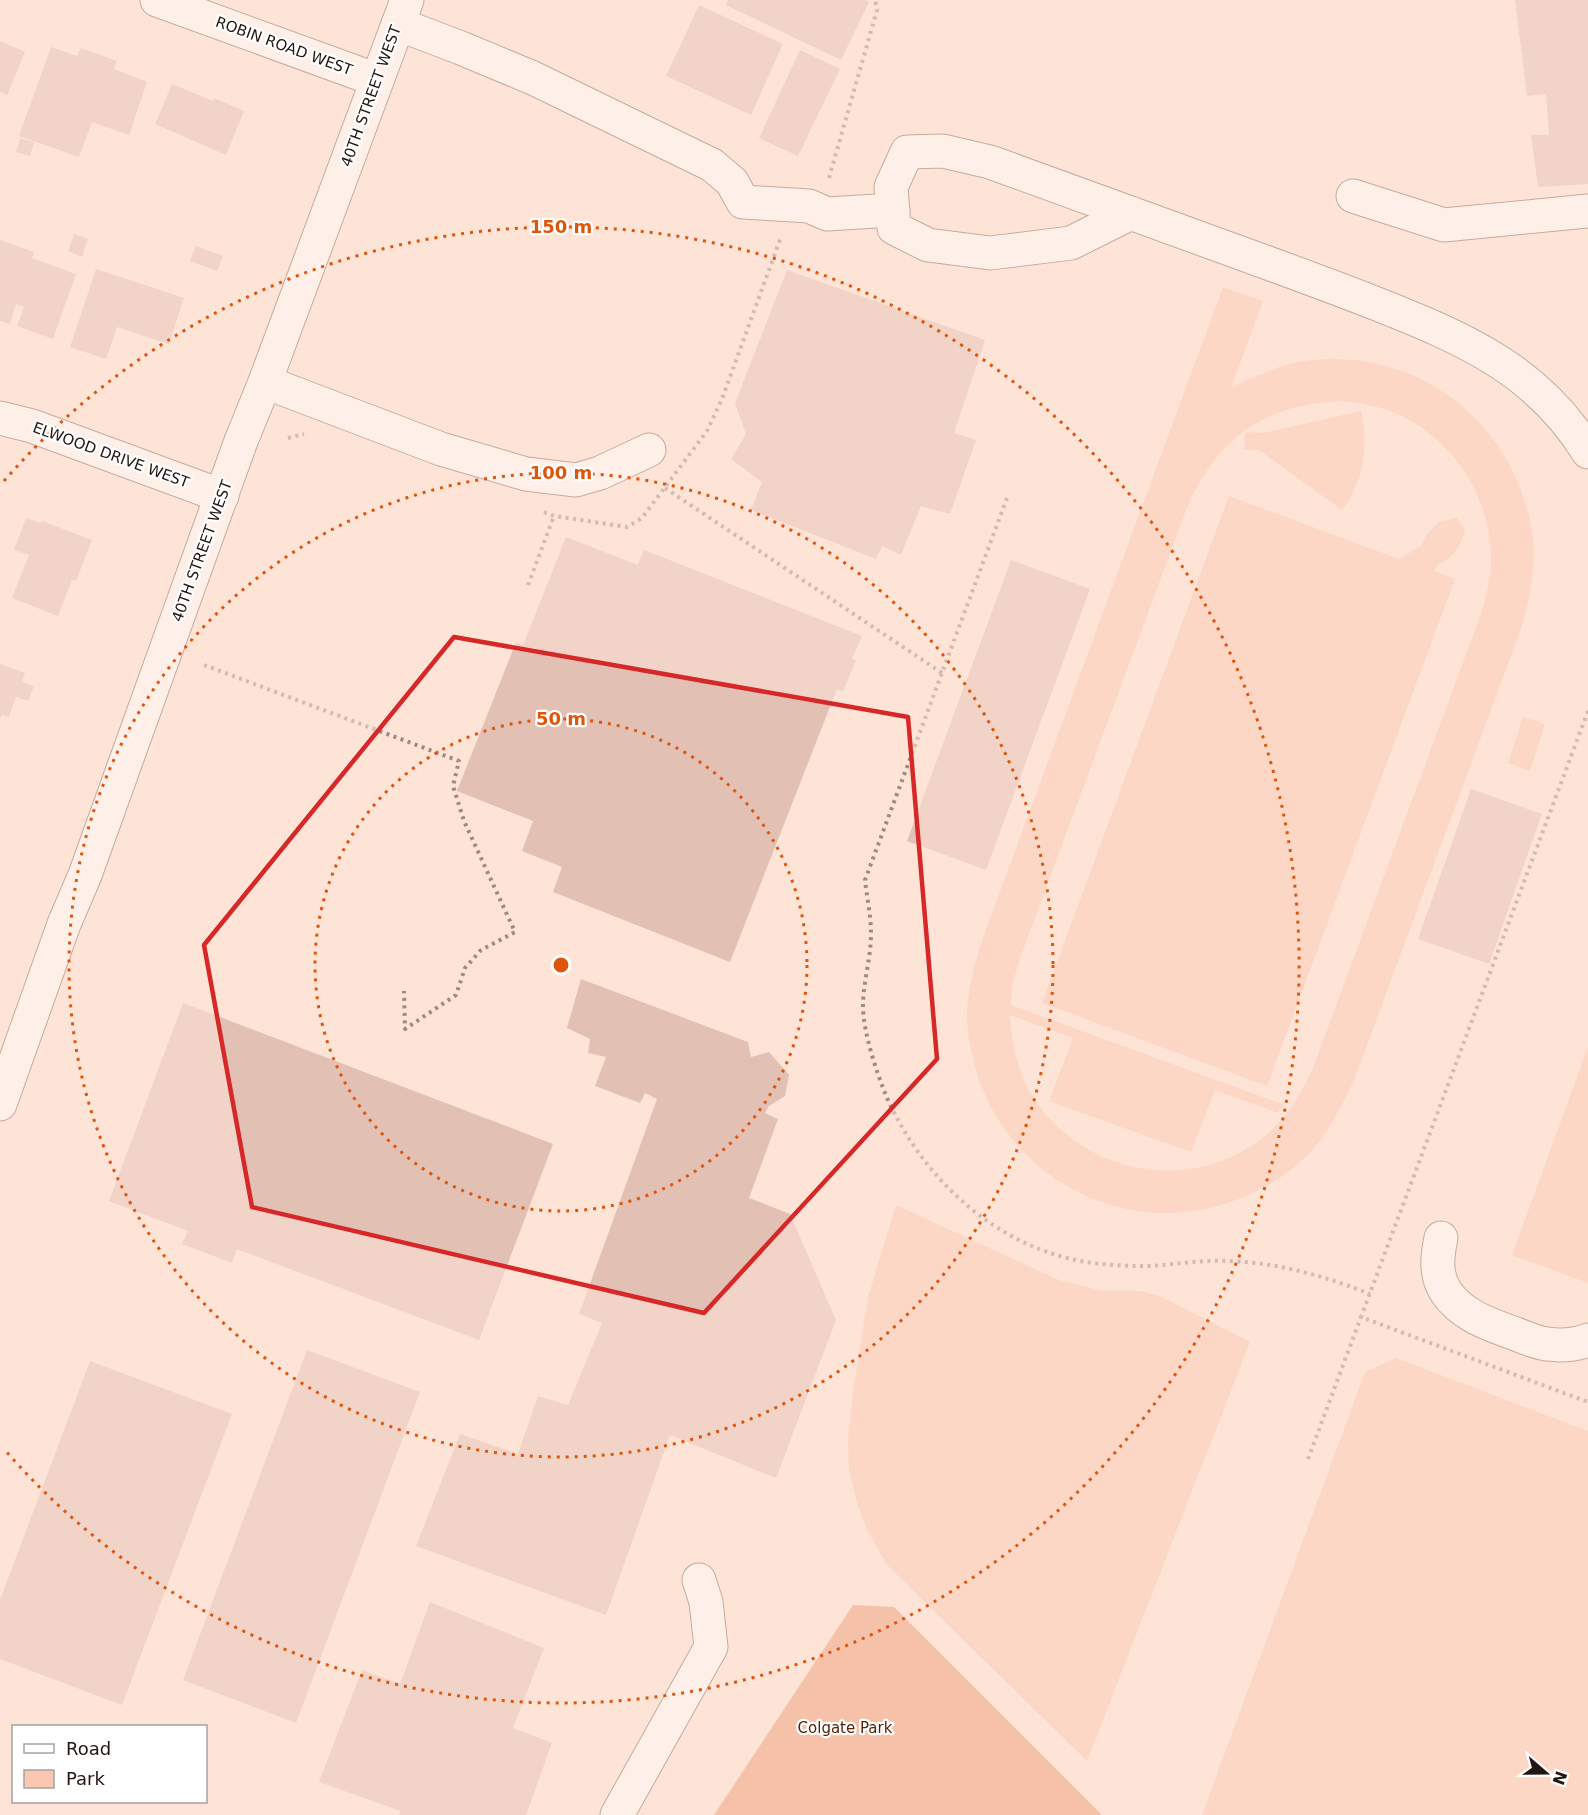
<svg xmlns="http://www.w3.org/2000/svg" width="1588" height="1815" viewBox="0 0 1588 1815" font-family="'DejaVu Sans',sans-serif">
<rect width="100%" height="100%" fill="#fee3d7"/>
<g fill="#fbc7b2" fill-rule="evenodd">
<path d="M1223 287 1263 301 1231 388C1257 375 1283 363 1312 360 1421 349 1515 424 1532 532 1537 564 1530 595 1522 626L1353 1083C1343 1103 1333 1123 1319 1142 1293 1174 1256 1196 1217 1206 1110 1235 1001 1169 974 1063 970 1047 967 1030 967 1013 968 990 974 968 980 946ZM1340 401C1357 403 1374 405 1390 411 1451 435 1492 495 1491 562 1491 579 1486 595 1482 611L1313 1068C1301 1093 1288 1117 1266 1135 1192 1197 1081 1175 1031 1094 1017 1070 1011 1041 1010 1015L1073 1038 1049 1101 1191 1152 1215 1090 1278 1113 1284 1105 1011 1005 1012 987 1019 961 1188 505C1220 436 1264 405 1340 401Z"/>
<path d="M1361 411C1369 445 1364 482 1342 510L1259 450 1244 449 1245 432 1263 433Z"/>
<path d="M1229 496 1399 559 1421 546 1428 533 1439 522 1457 518 1465 531C1461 546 1452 559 1437 565L1434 571 1455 579 1267 1086 1042 1003Z"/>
<polygon points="1523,717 1545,724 1530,771 1508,763"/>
<polygon points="1588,1047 1588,1283 1512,1255"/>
<polygon points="896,1205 1059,1280 1103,1291 1140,1291 1162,1297 1250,1342 1087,1761 887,1565 867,1530 856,1500 849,1469 848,1439 853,1393 868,1297"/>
<polygon points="1396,1358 1588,1431 1588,1815 1202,1815 1365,1372"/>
</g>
<polygon fill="#ee9772" points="853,1605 894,1607 1102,1815 714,1815"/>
<g fill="#e2c1b4">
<polygon points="728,0 865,0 869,2 841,60 726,5"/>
<polygon points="1515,0 1588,0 1588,184 1538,187 1531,135 1549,135 1546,94 1527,96"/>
<polygon points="699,5 783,44 751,115 666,76"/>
<polygon points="0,41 25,52 7,95 0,92"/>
<polygon points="51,47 77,56 81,48 117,61 114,69 147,82 129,135 92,122 79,157 19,136"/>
<polygon points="800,50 840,69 798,156 759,138"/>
<polygon points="172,84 213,101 214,98 244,111 226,155 155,124"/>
<polygon points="20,138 34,142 30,156 16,152"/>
<polygon points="74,234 88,239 82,257 68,251"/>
<polygon points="0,240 34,252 32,258 76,274 53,339 17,326 24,307 16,304 10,324 0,321"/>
<polygon points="196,246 223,256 217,271 190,261"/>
<polygon points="96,269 184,298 169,344 117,327 106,359 70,347"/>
<polygon points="787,270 985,340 954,433 976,440 950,514 921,506 901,555 882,546 876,559 751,510 762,482 731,459 746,434 735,403"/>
<polygon points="26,518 40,523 42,521 92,540 76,581 72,580 58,616 12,598 29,555 14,550"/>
<polygon points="566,537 638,565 644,550 862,636 852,659 856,660 843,692 837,689 730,962 553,892 562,867 522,851 533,821 457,791 516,642 523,645"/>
<polygon points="1011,560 1090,589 986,870 907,841"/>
<polygon points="0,664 25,673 22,682 34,686 28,701 16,697 9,717 2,715 0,719"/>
<polygon points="1471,789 1542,814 1489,964 1418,939"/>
<polygon points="581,979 748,1042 751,1057 769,1052 789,1075 785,1096 769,1106 765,1113 778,1119 749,1198 790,1214 836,1320 776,1478 670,1435 606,1615 416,1546 460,1434 518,1454 538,1396 568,1405 602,1323 579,1314 657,1099 645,1093 640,1103 595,1086 606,1057 588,1053 590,1039 567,1028"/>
<polygon points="183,1003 553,1144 479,1340 237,1249 232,1263 182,1244 188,1231 109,1201"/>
<polygon points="307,1350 420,1392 296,1723 183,1680"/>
<polygon points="90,1361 232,1414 122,1705 0,1659 0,1600"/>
<polygon points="430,1602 544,1648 513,1728 552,1743 526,1815 399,1815 401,1811 319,1782 362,1670 400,1684"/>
</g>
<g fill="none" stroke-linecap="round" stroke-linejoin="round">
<defs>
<g id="minor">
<polyline points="157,0 377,80"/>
<polyline points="398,24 461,48 533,78 712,165 732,182 743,202 809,206 827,214 893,210"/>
<polyline points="1353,196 1444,225 1588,211"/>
<path d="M1131 213 1071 243 990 253 928 245 894 228 891 187 907 152 943 151 990 162C1075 193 1160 224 1246 255 1290 271 1334 287 1377 304 1463 338 1538 370 1588 452"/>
<polyline points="265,382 441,449 526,474 576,480 600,473 649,450"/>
<polyline points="0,418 32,426 222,496"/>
<polyline points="0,1104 64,924 85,875 241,441 265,382 407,0"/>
<path d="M1441 1238C1437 1257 1435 1275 1446 1292 1462 1316 1491 1325 1516 1334 1526 1338 1537 1343 1547 1344 1561 1346 1575 1345 1588 1340"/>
<polyline points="617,1815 711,1647 706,1602 699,1580"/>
</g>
</defs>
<use href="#minor" stroke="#816559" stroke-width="35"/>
<g stroke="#9f8a82" stroke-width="4" stroke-dasharray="3 4.5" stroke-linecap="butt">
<polyline points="829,178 877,10 875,0"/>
<polyline points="288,438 304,434"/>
<polyline points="665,488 942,673"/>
<path d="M1007 498 865 880C867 898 871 916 871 934 871 958 863 982 863 1006 863 1032 877 1074 887 1098 921 1173 985 1237 1067 1258 1089 1264 1112 1265 1135 1266 1158 1267 1183 1262 1207 1261 1264 1259 1317 1273 1370 1294"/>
<polyline points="544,512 554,516 627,527 642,518 707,431 722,399 781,237"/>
<polyline points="528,585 554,516"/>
<polyline points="204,665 459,761 453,786 464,821 515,932 481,950 465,968 456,995 405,1029 404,991"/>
<polyline points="1588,711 1361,1317 1588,1402"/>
<polyline points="1308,1459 1361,1317"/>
</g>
<use href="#minor" stroke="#fff" stroke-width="33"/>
</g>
<path d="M0 0H1588V1815H0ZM454 637 908 717 937 1059 704 1313 252 1207 204 945Z" fill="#fee3d7" fill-opacity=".55" fill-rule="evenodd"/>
<path fill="none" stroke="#d62828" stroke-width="4.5" stroke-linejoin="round" d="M454 637 908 717 937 1059 704 1313 252 1207 204 945Z"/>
<g fill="none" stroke="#de560c" stroke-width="3" stroke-dasharray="3 6">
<circle cx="561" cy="965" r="246"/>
<circle cx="561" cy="965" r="492"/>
<path d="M4 481A738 738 0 1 1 4 1449"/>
</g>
<g text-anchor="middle" stroke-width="4.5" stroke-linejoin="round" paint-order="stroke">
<g font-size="15" fill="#211611" stroke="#fff">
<text transform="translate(284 46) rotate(20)" y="5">ROBIN ROAD WEST</text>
<text transform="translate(371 96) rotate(-70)" y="5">40TH STREET WEST</text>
<text transform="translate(111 455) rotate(20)" y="5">ELWOOD DRIVE WEST</text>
<text transform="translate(202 551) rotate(-70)" y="5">40TH STREET WEST</text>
</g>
<g font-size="15" fill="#572105" stroke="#fff">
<text x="845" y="1733">Colgate Park</text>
</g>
</g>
<circle cx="561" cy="965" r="9" fill="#de560c" stroke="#fff" stroke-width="3"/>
<g font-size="18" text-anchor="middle" font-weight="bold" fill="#de560c" stroke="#fff" stroke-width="4.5" stroke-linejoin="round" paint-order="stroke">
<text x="561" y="233">150 m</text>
<text x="561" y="479">100 m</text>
<text x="561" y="725">50 m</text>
</g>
<rect x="12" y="1725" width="195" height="78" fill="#ffffff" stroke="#a6a2a0" stroke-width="1.5"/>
<rect x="24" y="1744" width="30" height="9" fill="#ffffff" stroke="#a6a2a0" stroke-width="1.5"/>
<text x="66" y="1755" font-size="18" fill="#211611">Road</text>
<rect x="24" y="1770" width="30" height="18" fill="#fbc7b2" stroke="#a6a2a0" stroke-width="1.5"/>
<text x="66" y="1785" font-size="18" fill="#211611">Park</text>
<g transform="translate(1546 1773) rotate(110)" stroke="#ffffff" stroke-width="4.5" paint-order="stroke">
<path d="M0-4.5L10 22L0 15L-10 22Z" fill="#211611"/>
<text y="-9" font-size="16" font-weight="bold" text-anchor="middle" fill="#211611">N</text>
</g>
</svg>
